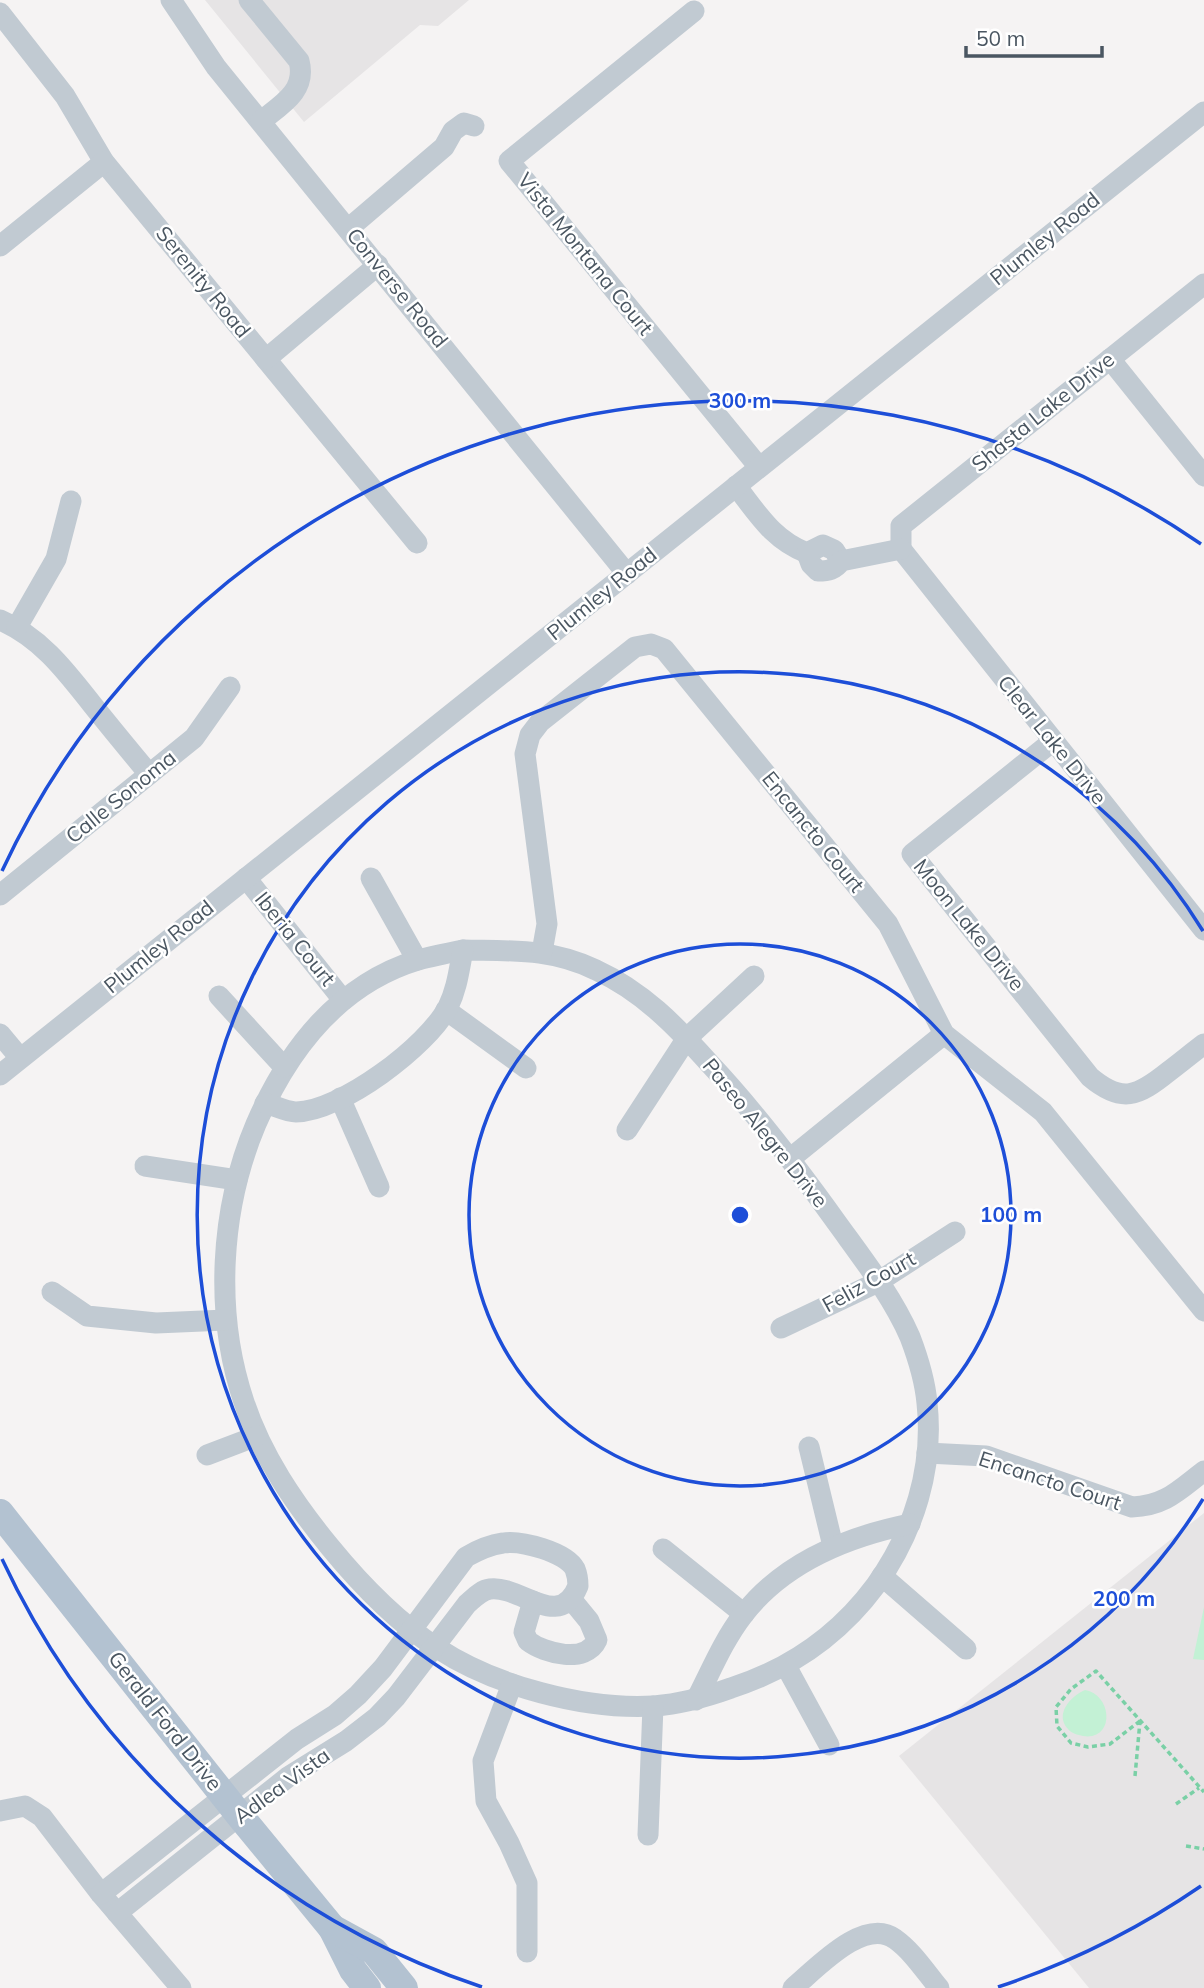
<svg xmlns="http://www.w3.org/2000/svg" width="1204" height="1988" viewBox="0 0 1204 1988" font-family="Mulish,sans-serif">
<rect width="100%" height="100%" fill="#f5f3f3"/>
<g fill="#e6e4e5">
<polygon points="205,0 469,0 438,26 420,25 304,122"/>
<polygon points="1204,1513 1204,1988 1089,1988 899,1756"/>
</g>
<g fill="#c3f1d5">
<polygon points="1204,1607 1204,1660 1193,1659"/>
<path d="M1085 1690C1113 1695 1115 1741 1083 1736 1078 1735 1071 1733 1068 1729 1054 1714 1071 1696 1085 1690Z"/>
</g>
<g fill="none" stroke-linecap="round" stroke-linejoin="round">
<g stroke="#7ad0a6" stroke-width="3.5" stroke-dasharray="5 3.5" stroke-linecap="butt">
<polyline points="1140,1721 1110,1744 1088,1747 1071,1743 1057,1726 1056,1707 1071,1689 1096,1671 1204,1792"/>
<polyline points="1135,1776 1140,1721"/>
<polyline points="1176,1804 1199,1788"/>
<polyline points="1186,1846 1204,1849"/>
</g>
<g stroke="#c1cad2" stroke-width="21">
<polyline points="171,0 216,67 627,574"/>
<path d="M249 0 299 61C307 91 281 105 261 121"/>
<polyline points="694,11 509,161 759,467"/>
<polyline points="0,13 65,96 104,162 417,543"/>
<polyline points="348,229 444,147 453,131 464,123 474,126"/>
<polyline points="0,246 104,162"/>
<polyline points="266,359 378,265"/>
<polyline points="1110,359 1204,476"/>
<path d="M736 486C758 514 773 540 807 553L823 545 834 550 841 561"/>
<polyline points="901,549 1204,930"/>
<polyline points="901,549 901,526 1204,284"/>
<path d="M807 553 811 564 818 571C828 571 835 570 841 561L901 549"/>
<path d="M0 620C40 637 65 670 91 703 110 727 130 751 149 774"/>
<polyline points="17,627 56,559 71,501"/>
<path d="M1053 741 912 854 1090 1077C1122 1104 1138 1096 1168 1072 1180 1063 1192 1053 1204 1044"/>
<polyline points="246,878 343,1000"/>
<polyline points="371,878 417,960"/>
<polyline points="0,895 194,738 230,687"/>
<path d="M463 950C512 951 551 948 596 970 642 991 676 1026 709 1063 756 1113 797 1167 837 1223 863 1259 892 1296 910 1337 918 1358 925 1381 927 1403 934 1468 914 1532 876 1585 839 1635 790 1669 731 1688 706 1697 681 1704 654 1706 584 1710 495 1686 437 1648 396 1621 361 1585 330 1547 294 1503 262 1456 244 1402 214 1313 220 1209 256 1124 288 1050 339 984 418 960 433 956 448 953 463 950Z"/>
<polyline points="542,952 547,924 525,754 530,735 540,722 635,647 651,644 664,649 888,924 944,1034 1043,1112 1204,1311"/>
<polyline points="219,996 284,1067"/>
<polyline points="446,1010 526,1068"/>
<polyline points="0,1034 20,1058"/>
<polyline points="0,1075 1204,112"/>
<polyline points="340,1098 379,1187"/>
<path d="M265 1103C275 1106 287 1112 296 1112 340 1112 428 1046 448 1007 457 989 459 970 463 950"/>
<polyline points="627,1130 687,1038 754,976"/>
<polyline points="791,1158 944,1034"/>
<polyline points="145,1166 237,1180"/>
<polyline points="52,1292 87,1316 156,1323 226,1320"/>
<polyline points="781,1328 878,1282 955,1232"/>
<polyline points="809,1447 833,1546"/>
<path d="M927 1453 986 1456 1132 1507C1165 1506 1179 1490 1204 1471"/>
<polyline points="207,1455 257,1436"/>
<polyline points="663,1549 744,1614"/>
<polyline points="882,1576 966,1649"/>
<path d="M533 1601 524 1632 528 1641C545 1654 586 1664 597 1640L589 1621 571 1599"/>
<polyline points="786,1666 829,1745"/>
<polyline points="512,1684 483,1761 486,1801 509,1843 527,1883 527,1952"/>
<path d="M696 1700C711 1671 723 1641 743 1615 784 1562 846 1537 910 1524"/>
<polyline points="0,1811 25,1806 42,1817 101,1894 181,1988"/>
<polyline points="648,1835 653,1706"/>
<path d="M101 1894 297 1739 335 1715 358 1695 383 1668 466 1557C478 1550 489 1545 503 1543 521 1540 566 1552 575 1569 577 1574 578 1581 578 1586 559 1632 521 1585 490 1589 481 1590 474 1598 467 1604L396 1697 377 1717 346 1741 288 1777 117 1913"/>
<path d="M793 1988C816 1969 864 1916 895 1939 912 1951 925 1971 939 1988"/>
</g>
<g stroke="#b3c2d1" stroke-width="28">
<polyline points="0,1513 240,1816 332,1928 353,1970 367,1988"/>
<polyline points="332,1928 374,1951 404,1988"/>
</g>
</g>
<g fill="none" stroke="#1d4ed8" stroke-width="3.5">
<circle cx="740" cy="1215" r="271"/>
<path d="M1203 1499A543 543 0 1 1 1203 931"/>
<path d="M1201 1886A814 814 0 0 1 998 1987M482 1987A814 814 0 0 1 2 1559M2 871A814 814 0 0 1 1201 544"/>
</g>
<g text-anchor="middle" stroke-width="5" stroke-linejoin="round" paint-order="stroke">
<g font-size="21" fill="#4a5661" stroke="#fff">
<text transform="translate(1045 239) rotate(-39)" y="7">Plumley Road</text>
<text transform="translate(585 254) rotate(51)" y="7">Vista Montana Court</text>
<text transform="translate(203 282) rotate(51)" y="7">Serenity Road</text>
<text transform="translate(397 288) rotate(51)" y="7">Converse Road</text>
<text transform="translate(1043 412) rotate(-39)" y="7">Shasta Lake Drive</text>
<text transform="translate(602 594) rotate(-39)" y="7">Plumley Road</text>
<text transform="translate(1052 740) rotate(51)" y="7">Clear Lake Drive</text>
<text transform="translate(121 797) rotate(-39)" y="7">Calle Sonoma</text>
<text transform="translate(813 832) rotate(51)" y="7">Encancto Court</text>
<text transform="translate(969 925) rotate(51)" y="7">Moon Lake Drive</text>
<text transform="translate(295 939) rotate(51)" y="7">Iberia Court</text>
<text transform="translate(159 947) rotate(-39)" y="7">Plumley Road</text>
<text transform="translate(765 1133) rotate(51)" y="7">Paseo Alegre Drive</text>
<text transform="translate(869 1282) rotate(-29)" y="7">Feliz Court</text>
<text transform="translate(1050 1481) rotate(18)" y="7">Encancto Court</text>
<text transform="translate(165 1721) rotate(52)" y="7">Gerald Ford Drive</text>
<text transform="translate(282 1786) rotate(-36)" y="7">Adlea Vista</text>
</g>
</g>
<circle cx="740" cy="1215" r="10" fill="#1d4ed8" stroke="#fff" stroke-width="3.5"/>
<g font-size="21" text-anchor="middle" font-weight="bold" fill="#1d4ed8" stroke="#fff" stroke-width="5" stroke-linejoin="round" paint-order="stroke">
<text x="740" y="408">300 m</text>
<text x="1011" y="1222">100 m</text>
<text x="1124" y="1606">200 m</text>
</g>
<path d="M966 46v10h136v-10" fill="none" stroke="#4a5661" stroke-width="3.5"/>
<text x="976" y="46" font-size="21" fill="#4a5661" stroke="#ffffff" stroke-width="5" paint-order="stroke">50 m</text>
</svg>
